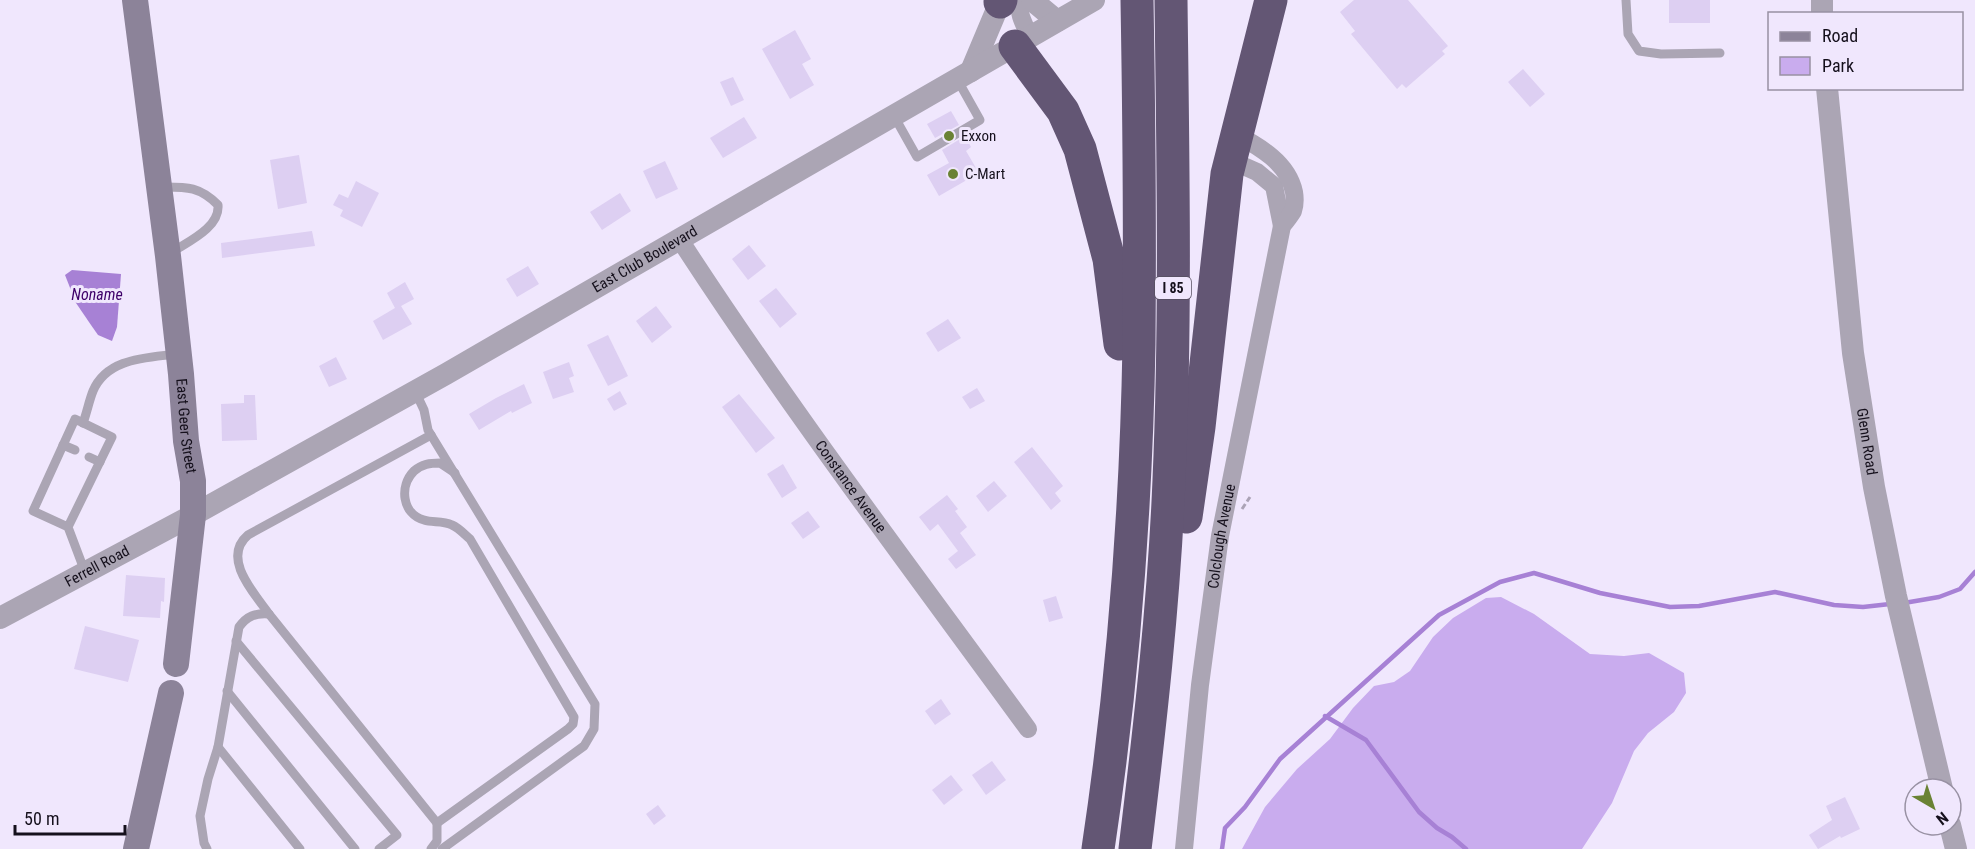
<svg xmlns="http://www.w3.org/2000/svg" width="1975" height="849" viewBox="0 0 1975 849" font-family="'Roboto Condensed',sans-serif">
<rect width="100%" height="100%" fill="#f0e7fd"/>
<polygon fill="#c9acee" points="1501,597 1534,614 1590,654 1624,656 1649,653 1684,673 1686,693 1674,712 1648,733 1634,751 1612,803 1582,849 1242,849 1265,807 1297,769 1330,739 1353,708 1374,686 1394,682 1410,671 1433,637 1453,618 1486,598"/>
<polygon fill="#a781d5" points="72,270 121,274 117,327 112,341 98,335 91,325 76,303 65,275"/>
<g fill="none" stroke-linecap="round" stroke-linejoin="round">
<g stroke="#a781d5" stroke-width="4.5">
<polyline points="1904,603 1939,597 1960,589 1975,572"/>
<polyline points="1325,716 1366,740 1419,812 1437,828 1452,837 1466,849"/>
<polyline points="1222,849 1225,828 1245,807 1280,759 1439,615 1500,582 1534,573 1600,593 1670,607 1699,606 1775,592 1834,605 1863,607 1890,604"/>
</g>
</g>
<g fill="#ddcff2">
<polygon points="1354,0 1408,0 1448,46 1442,51 1445,54 1406,88 1402,84 1397,89 1351,34 1355,31 1340,12"/>
<rect x="1669" y="0" width="41" height="23"/>
<polygon points="795,30 811,59 802,64 814,85 790,99 762,49"/>
<polygon points="1523,69 1545,94 1530,107 1508,82"/>
<polygon points="733,77 744,100 731,106 720,82"/>
<polygon points="951,111 959,125 935,138 927,124"/>
<polygon points="744,117 757,138 723,158 710,138"/>
<polygon points="965,136 971,147 966,151 979,173 939,196 927,175 949,163 942,150"/>
<polygon points="299,155 307,203 278,209 270,160"/>
<polygon points="665,161 678,189 656,199 643,171"/>
<polygon points="356,181 379,193 362,227 340,216 343,210 333,205 339,194 348,198"/>
<polygon points="620,193 631,211 602,230 590,212"/>
<polygon points="312,231 315,246 222,258 221,243"/>
<polygon points="749,245 766,266 748,280 732,259"/>
<polygon points="528,266 539,284 517,297 506,279"/>
<polygon points="405,282 414,299 401,306 412,324 383,340 373,321 395,308 387,293"/>
<polygon points="776,288 797,314 780,328 759,301"/>
<polygon points="656,306 672,327 652,343 636,321"/>
<polygon points="948,319 961,338 938,352 926,333"/>
<polygon points="608,335 628,376 608,386 587,345"/>
<polygon points="336,357 347,379 329,387 319,366"/>
<polygon points="569,362 574,376 569,378 574,392 553,399 543,372"/>
<polygon points="524,384 532,403 512,413 511,411 479,430 469,414 496,398"/>
<polygon points="977,388 985,401 970,409 962,397"/>
<polygon points="620,391 627,404 614,411 607,399"/>
<polygon points="739,394 775,438 756,453 722,407"/>
<polygon points="244,395 255,395 257,440 222,441 221,404 244,403"/>
<polygon points="1032,447 1063,486 1055,493 1061,501 1051,510 1014,462"/>
<polygon points="783,464 797,488 782,498 767,474"/>
<polygon points="994,481 1007,496 988,512 976,496"/>
<polygon points="947,495 958,509 955,511 967,527 960,533 976,555 956,569 948,559 958,551 938,524 930,531 919,517"/>
<polygon points="808,511 820,527 803,539 791,523"/>
<polygon points="126,575 165,578 164,602 161,601 160,618 123,616"/>
<polygon points="1056,596 1063,618 1049,622 1043,600"/>
<polygon points="85,626 139,640 128,682 74,669"/>
<polygon points="941,699 951,714 935,725 925,711"/>
<polygon points="992,761 1006,780 986,795 972,775"/>
<polygon points="951,775 963,790 944,805 932,790"/>
<polygon points="1845,797 1860,829 1841,838 1840,836 1818,849 1809,835 1832,820 1826,806"/>
<polygon points="658,805 666,816 654,825 646,814"/>
</g>
<g fill="none" stroke-linecap="round" stroke-linejoin="round">
<polyline stroke="#aba3b6" stroke-width="3" stroke-dasharray="6 3" stroke-linecap="butt" points="1242,509 1250,497"/>
<g stroke="#aba5b4" stroke-width="9">
<polyline points="1626,0 1628,34 1639,51 1661,54 1720,53"/>
<polyline points="894,116 917,157 980,120 957,79"/>
<path d="M161 187C186 187 199 186 218 205 220 228 187 242 171 253"/>
<polyline points="415,391 424,410 428,430 595,704 594,729 584,746 442,849"/>
<path d="M83 423C87 412 89 401 93 391 107 358 146 358 176 354"/>
<path d="M431 435 248 535C221 558 254 593 269 614L437 823 568 729 573 724 574 717 470 539C464 534 459 528 452 525 442 520 433 523 424 520 402 514 399 486 414 471 422 464 430 463 440 463L455 473"/>
<polyline points="63,445 75,450"/>
<polyline points="89,457 100,462"/>
<polyline points="68,527 112,437 75,419 33,511 68,527 85,572"/>
<polyline points="236,641 397,835 379,849"/>
<polyline points="227,691 355,849"/>
<polyline points="218,747 300,849"/>
<path d="M207 849 204 843 200 816 208 779 218 747 239 627C247 616 255 613 269 614"/>
<polyline points="431,849 437,841 437,823"/>
</g>
<g stroke="#aba5b4" stroke-width="18">
<path d="M1019 0C1018 14 1024 24 1030 37"/>
<polyline points="1230,160 1257,172 1274,186 1282,226"/>
<path id="s1" d="M680 240C789 408 910 567 1028 729"/>
<path id="s2" d="M1184 849 1200 685 1220 536 1282 226C1286 221 1290 216 1293 211 1295 205 1295 198 1294 192 1288 163 1260 147 1236 134"/>
</g>
<g stroke="#aba5b4" stroke-width="22">
<polyline points="1032,0 1057,21"/>
<polyline points="1822,0 1822,14"/>
<polyline points="971,71 1000,2"/>
<path id="s3" d="M1827 88 1853 353 1874 487 1896 596 1942 789"/>
<path id="s4" d="M0 618 193 515 446 374 1094 0"/>
<polyline points="1950,825 1956,849"/>
</g>
<g stroke="#8c8399" stroke-width="26">
<path id="s5" d="M135 0 168 256 181 374 186 441 193 481V515L176 664"/>
<polyline points="136,849 171,693"/>
</g>
<g stroke="#635674" stroke-width="33">
<polyline points="1000,2 1001,0"/>
<polyline points="1015,46 1063,111 1080,149 1109,259 1120,344"/>
<polyline points="1186,517 1199,427 1227,174 1271,0"/>
<path d="M1098 849C1123 682 1136 513 1139 344 1140 229 1139 115 1137 0"/>
<path d="M1135 849C1150 726 1164 603 1169 480 1176 320 1173 160 1171 0"/>
</g>
</g>
<g fill="#6a8234" stroke="#f0e7fd" stroke-width="2">
<circle cx="949" cy="136" r="6"/>
<circle cx="953" cy="174" r="6"/>
</g>
<g text-anchor="middle" stroke-width="6" stroke-linejoin="round" paint-order="stroke">
<rect fill="#f0e7fd" stroke="#575060" stroke-width="1.5" x="1155" y="277" width="36" height="22" rx="4.5"/>
<g font-size="14" font-weight="bold" fill="#15101c">
<text x="1173" y="293">I 85</text>
</g>
<g font-size="15" fill="#15101c" stroke="#f0e7fd" text-anchor="start">
<text x="961" y="141">Exxon</text>
<text x="965" y="179">C-Mart</text>
</g>
<g font-size="15" fill="#15101c" stroke="#f0e7fd">
<text dy="5" stroke="none"><textPath href="#s4" startOffset="738">East Club Boulevard</textPath></text>
<text dy="5" stroke="none"><textPath href="#s5" startOffset="429">East Geer Street</textPath></text>
<text dy="5" stroke="none"><textPath href="#s3" startOffset="356">Glenn Road</textPath></text>
<text dy="5" stroke="none"><textPath href="#s1" startOffset="300">Constance Avenue</textPath></text>
<text dy="5" stroke="none"><textPath href="#s2" startOffset="315">Colclough Avenue</textPath></text>
<text dy="5" stroke="none"><textPath href="#s4" startOffset="110">Ferrell Road</textPath></text>
</g>
<g font-size="16" font-style="italic" fill="#3e0069" stroke="#f0e7fd">
<text x="97" y="300">Noname</text>
</g>
</g>
<rect x="1768" y="12" width="195" height="78" fill="#f0e7fd" stroke="#9891a3" stroke-width="1.5"/>
<rect x="1780" y="32" width="30" height="9" fill="#8c8399" stroke="#9891a3" stroke-width="1.5"/>
<text x="1822" y="42" font-size="18" fill="#15101c">Road</text>
<rect x="1780" y="57" width="30" height="18" fill="#c9acee" stroke="#9891a3" stroke-width="1.5"/>
<text x="1822" y="72" font-size="18" fill="#15101c">Park</text>
<g transform="translate(1933 807) rotate(141)"><circle r="28" fill="#f0e7fd" stroke="#9891a3" stroke-width="1.5"/>
<path d="M0-4.5L10 22L0 15L-10 22Z" fill="#6a8234"/>
<text y="-9" font-size="16" font-weight="bold" text-anchor="middle" fill="#15101c">N</text>
</g>
<path d="M15 825v9h110v-9" fill="none" stroke="#15101c" stroke-width="3"/>
<text x="24" y="825" font-size="18" fill="#15101c" stroke="#f0e7fd" stroke-width="4.5" paint-order="stroke">50 m</text>
</svg>
